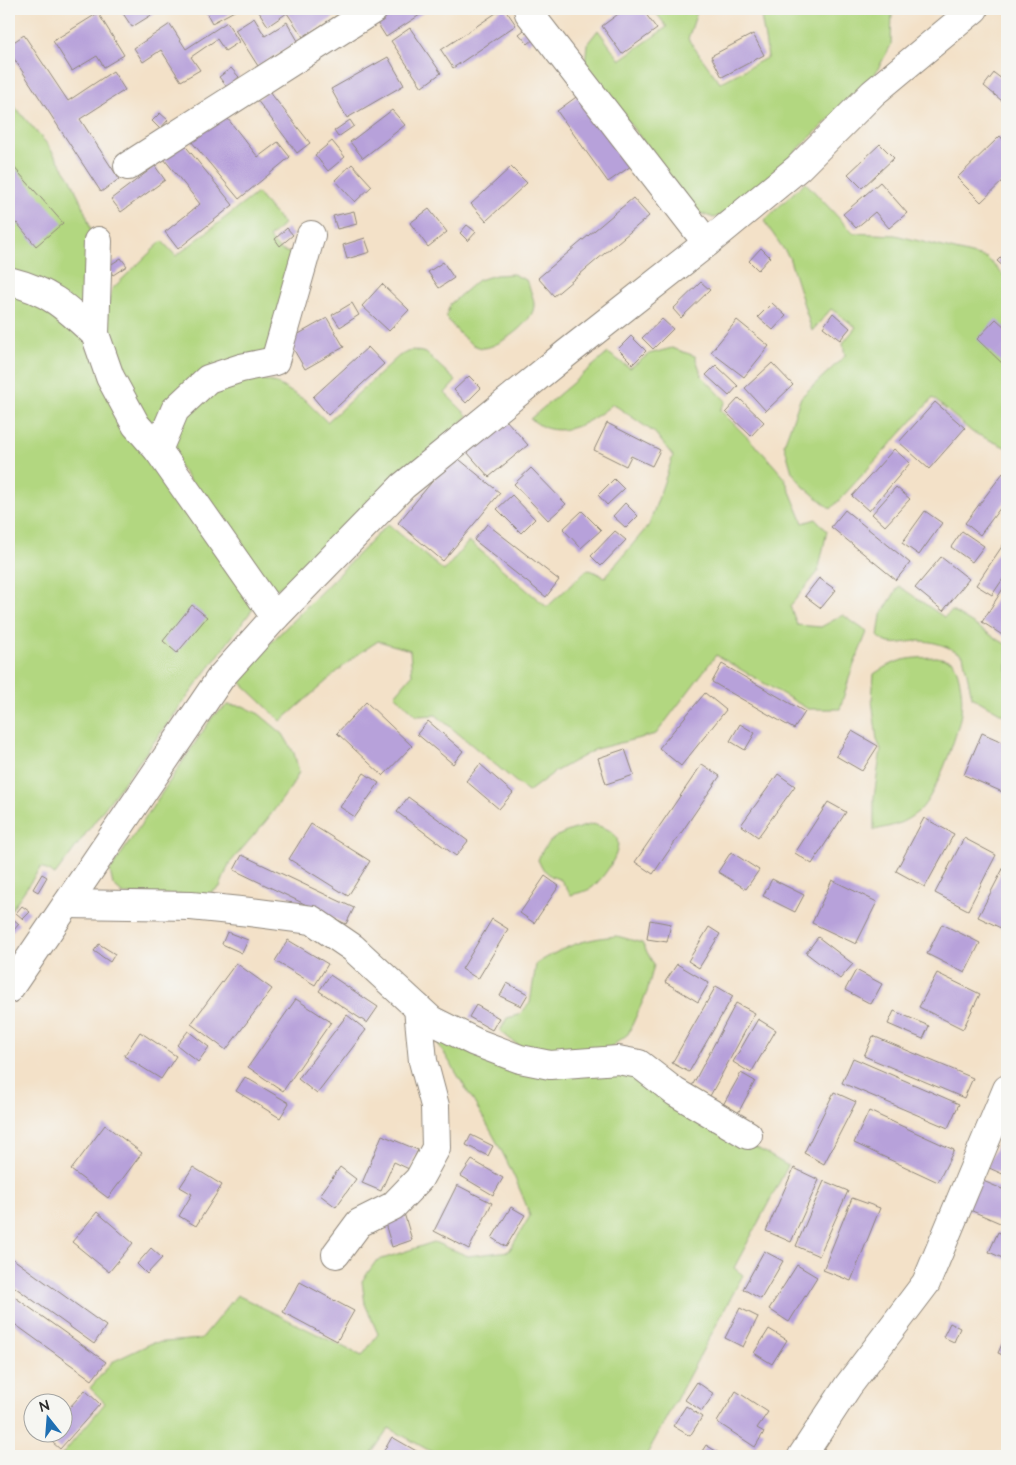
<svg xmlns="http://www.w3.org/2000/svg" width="1016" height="1465" viewBox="0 0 1016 1465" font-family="'Architects Daughter',sans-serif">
<rect width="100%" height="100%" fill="#f6f6f2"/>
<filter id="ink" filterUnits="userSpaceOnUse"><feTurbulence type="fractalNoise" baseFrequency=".02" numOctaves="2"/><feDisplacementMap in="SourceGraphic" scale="10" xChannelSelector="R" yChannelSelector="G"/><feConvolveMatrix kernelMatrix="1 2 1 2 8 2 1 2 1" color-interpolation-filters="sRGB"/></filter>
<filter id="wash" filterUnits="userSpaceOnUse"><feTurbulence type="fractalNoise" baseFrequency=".0096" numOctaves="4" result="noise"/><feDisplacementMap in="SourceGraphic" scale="20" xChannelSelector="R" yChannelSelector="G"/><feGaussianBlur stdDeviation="1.12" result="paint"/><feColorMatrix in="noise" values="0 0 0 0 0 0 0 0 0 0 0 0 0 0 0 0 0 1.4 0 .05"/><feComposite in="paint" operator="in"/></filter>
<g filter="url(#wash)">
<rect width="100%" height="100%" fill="#f3e1c8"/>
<g fill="#b2d780" stroke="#6e8156">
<polygon points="653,9 698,9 688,39 720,83 768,57 761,16 769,9 891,9 892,12 891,45 874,76 756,190 724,214 714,218 697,212 585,65 587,44 598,30 620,60 667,27"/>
<polygon points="9,100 47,144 71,179 87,217 97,250 91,322 255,606 55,875 41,867 9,913"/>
<polygon points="805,182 853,233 895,235 987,258 1007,279 1007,448 972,432 933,398 831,509 804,487 792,472 784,444 801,397 845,356 843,343 856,327 831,309 812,331 789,257 764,221"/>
<polygon points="257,193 284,224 269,238 280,250 296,255 266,351 155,430 110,360 106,310 112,289 162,241 176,256"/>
<path d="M513 274 526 280C529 287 534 297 534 305 535 321 499 347 484 348 470 348 454 328 446 317L450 304 478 280 496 275Z"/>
<path d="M672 348 695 356 702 376 726 401 720 410 762 452 784 477 803 523 816 519 827 531 818 572 790 606 797 625 821 627 843 615 867 632 851 672 840 709H808L716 655 656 734 596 749 556 771 528 792 436 715 417 716 395 695 412 675 410 650 378 641 354 657 281 721 236 678 388 524 444 571 469 541 547 607 588 569 605 577 649 525 673 456 655 433 613 404C594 419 569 437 543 427 539 425 534 421 530 419L608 353 630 368 649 354Z"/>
<polygon points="413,350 426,353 456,381 445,393 468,416 300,573 277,589 267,588 172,456 177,423 206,391 250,376 276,383 305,400 327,422 399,356"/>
<path d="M899 586 944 617 952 611 1007 645V717L972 697 963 655C949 647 935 641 919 641 904 641 889 649 878 636L881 615Z"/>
<path d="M937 657 953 661C961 677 963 696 961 713 958 735 935 797 919 811 903 824 893 826 874 830V797L881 749 877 740 872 700 874 674C897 658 910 658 937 657Z"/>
<polygon points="228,705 243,706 259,714 283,734 294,753 299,772 291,787 266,821 229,864 220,887 207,895 123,894 113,885 110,871 213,716"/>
<path d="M593 824C601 827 612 829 616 837 624 851 603 878 593 887 588 891 578 893 571 895L561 880 551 876 542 868 538 860C547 834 569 831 593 824Z"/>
<path d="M617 936 642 943 654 965 647 992 628 1034 603 1053 567 1059 520 1047 500 1031 507 1018 519 1015 530 1003 536 964C565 946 583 939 617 936Z"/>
<path d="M435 1038 494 1062 628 1073 788 1166 734 1268 743 1275 646 1456H439L389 1428 370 1456H61L105 1403 90 1388 112 1362 152 1343 201 1339 237 1295 362 1356 378 1334 365 1304 362 1281 376 1261 434 1242 468 1256 509 1251 530 1216C508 1152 469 1095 435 1038Z"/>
</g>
<g id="blocks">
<g fill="#b7a1da">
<polygon points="120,9 161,9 132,27"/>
<polygon points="207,9 238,9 212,23 205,10"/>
<polygon points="264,9 347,9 303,37 287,13 268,26 259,12"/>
<polygon points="387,9 429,9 386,37 374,18"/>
<polygon points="502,9 505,9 516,25 453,68 441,50"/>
<polygon points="625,9 642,9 657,29 622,54 602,26"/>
<polygon points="98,13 124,55 104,67 97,56 72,71 53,41"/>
<polygon points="254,18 265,36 287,22 298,41 258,66 235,30"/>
<polygon points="227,22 239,42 225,51 217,39 191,57 200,70 181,81 161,50 143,62 134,48 170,24 186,49"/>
<polygon points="528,27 536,37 528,44 519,34"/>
<polygon points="410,28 441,73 422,87 391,41"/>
<polygon points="753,34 764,55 722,77 711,56"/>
<polygon points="24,35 68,101 113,71 125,90 80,119 119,179 101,192 9,51 9,45"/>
<polygon points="388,57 404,85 347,118 331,89"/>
<polygon points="231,68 239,77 227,87 219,77"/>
<polygon points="994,73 1007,83 1007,105 984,86"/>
<polygon points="269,91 310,143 297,153 257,100"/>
<polygon points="583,92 634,164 608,182 557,111"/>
<polygon points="392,110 405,125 363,158 350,142"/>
<polygon points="160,113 168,120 160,129 152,121"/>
<polygon points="224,114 258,157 278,142 290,157 239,199 191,141"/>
<polygon points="350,120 354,126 338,137 334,131"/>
<polygon points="1000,136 1007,144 1007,177 981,202 957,178"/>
<polygon points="179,138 233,205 178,249 165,232 200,204 160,154"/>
<polygon points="332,141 345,157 328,171 315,155"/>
<polygon points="880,144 894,158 862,188 848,174"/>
<polygon points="352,164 372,186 355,202 335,180"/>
<polygon points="12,165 63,223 36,246 17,223 9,229 9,168"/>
<polygon points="155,166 165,180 121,212 111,199"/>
<polygon points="511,167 527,183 486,221 471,204"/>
<polygon points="880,182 907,213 889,228 875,212 856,228 843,214"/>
<polygon points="633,198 649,216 554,296 538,278"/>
<polygon points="429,209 447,232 428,247 410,223"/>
<polygon points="354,211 357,224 337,229 333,216"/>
<polygon points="467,225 476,232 468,241 460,233"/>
<polygon points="287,228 293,235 280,246 275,239"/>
<polygon points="365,238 370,252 347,259 343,245"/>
<polygon points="761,248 770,257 758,270 749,261"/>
<polygon points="1007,251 1007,270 997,261"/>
<polygon points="121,258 127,266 113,275 107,267"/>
<polygon points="443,262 454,278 439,288 428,272"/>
<polygon points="701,282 710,290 681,318 673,309"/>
<polygon points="382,284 409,310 389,331 362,306"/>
<polygon points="352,303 359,315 340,327 332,315"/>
<polygon points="772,303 786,316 773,330 758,317"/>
<polygon points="833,313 850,328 840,340 823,327"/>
<polygon points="327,318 344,347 305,369 288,340"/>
<polygon points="662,319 673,329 653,349 642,338"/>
<polygon points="996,319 1007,329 1007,368 977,339"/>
<polygon points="737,320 769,346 744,377 711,352"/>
<polygon points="631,336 646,351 633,364 618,349"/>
<polygon points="368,347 384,364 328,415 313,397"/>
<polygon points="772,363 793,385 766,411 745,388"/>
<polygon points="716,365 738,386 729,396 706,375"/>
<polygon points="469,376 481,388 466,403 454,390"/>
<polygon points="739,398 764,422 751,436 726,412"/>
<polygon points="935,402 965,428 929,469 899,442"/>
<polygon points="506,420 528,445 489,477 467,452"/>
<polygon points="607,423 660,450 652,466 631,456 626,466 594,450"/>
<polygon points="894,449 910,463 869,511 852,496"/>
<polygon points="454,455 500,493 443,561 398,523"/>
<polygon points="531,468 566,504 548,520 514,484"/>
<polygon points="1003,473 1007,477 1007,499 980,535 965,523"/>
<polygon points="614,479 624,489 607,505 598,495"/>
<polygon points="896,487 910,499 885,526 872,514"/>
<polygon points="512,495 535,519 521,533 497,509"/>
<polygon points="625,503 638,516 626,528 613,516"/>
<polygon points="845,510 910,563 896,580 831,527"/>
<polygon points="582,511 601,530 581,548 563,529"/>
<polygon points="925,511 942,523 919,555 902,543"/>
<polygon points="487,524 559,580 546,597 474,540"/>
<polygon points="615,531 626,540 601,566 591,556"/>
<polygon points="962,531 984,546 972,562 951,547"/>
<polygon points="1007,539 1007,573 992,595 976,585"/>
<polygon points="941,557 969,579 943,611 915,588"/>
<polygon points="819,578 836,590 821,608 805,596"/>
<polygon points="1004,587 1007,589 1007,638 982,622"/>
<polygon points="192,605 207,617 177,653 163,641"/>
<polygon points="722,664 805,712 794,729 712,682"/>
<polygon points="705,693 726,710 681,766 659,748"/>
<polygon points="366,702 412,746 383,776 337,733"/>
<polygon points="428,721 463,751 453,764 417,734"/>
<polygon points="740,724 755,733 745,750 730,741"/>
<polygon points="852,731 878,746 862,771 836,756"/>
<polygon points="982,733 1007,744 1007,794 964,775"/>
<polygon points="625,749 634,775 606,784 598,758"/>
<polygon points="480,764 513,793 499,809 466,781"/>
<polygon points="702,764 720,776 653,874 635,862"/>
<polygon points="364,773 379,783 355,817 340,807"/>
<polygon points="778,774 795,786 758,837 741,825"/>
<polygon points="408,797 468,841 456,856 397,812"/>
<polygon points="828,802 846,812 812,864 795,853"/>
<polygon points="924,818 954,834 925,887 896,871"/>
<polygon points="311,824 370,861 348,896 289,859"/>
<polygon points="964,838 996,855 968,910 935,893"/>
<polygon points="731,852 759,870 746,889 718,872"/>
<polygon points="242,855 354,908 346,924 234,870"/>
<polygon points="1007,861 1007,931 978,917"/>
<polygon points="42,874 47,877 38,892 33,889"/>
<polygon points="545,876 559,886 534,923 520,913"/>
<polygon points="772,879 804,895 795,912 763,896"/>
<polygon points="832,880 877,902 856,944 812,923"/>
<polygon points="22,906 30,912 23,919 16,913"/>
<polygon points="12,918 19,924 13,931 9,928 9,923"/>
<polygon points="492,919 508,929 478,979 462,969"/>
<polygon points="650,920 671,924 667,942 647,939"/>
<polygon points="942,924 980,943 965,973 927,954"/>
<polygon points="709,927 720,934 699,968 688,961"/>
<polygon points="227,932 248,940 242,953 222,944"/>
<polygon points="818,937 853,964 840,979 806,953"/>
<polygon points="288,940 328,964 315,985 275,961"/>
<polygon points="99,944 115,954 110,962 94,951"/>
<polygon points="236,963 272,989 226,1050 191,1024"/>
<polygon points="677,964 709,983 698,1002 665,982"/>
<polygon points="856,970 882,984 871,1004 845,990"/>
<polygon points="937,973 980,994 963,1029 919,1007"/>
<polygon points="330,975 378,1007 367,1023 319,991"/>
<polygon points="507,983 528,994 521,1006 500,996"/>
<polygon points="716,986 733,996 689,1072 672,1063"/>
<polygon points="296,999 331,1022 283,1091 248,1067"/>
<polygon points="736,1003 755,1013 710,1096 692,1086"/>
<polygon points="476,1005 499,1018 492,1030 469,1017"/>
<polygon points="894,1011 929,1026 923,1039 888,1024"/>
<polygon points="347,1015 366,1030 317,1094 298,1079"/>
<polygon points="758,1019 776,1030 751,1073 733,1062"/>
<polygon points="188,1031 209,1047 198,1062 177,1045"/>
<polygon points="140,1032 176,1056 161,1079 124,1056"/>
<polygon points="873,1036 973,1078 964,1098 864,1056"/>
<polygon points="853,1058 959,1104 948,1128 842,1083"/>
<polygon points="741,1073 755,1081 738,1113 723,1105"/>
<polygon points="245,1077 289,1103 280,1118 236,1091"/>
<polygon points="834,1092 856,1102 824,1164 804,1153"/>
<polygon points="869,1111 954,1150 938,1182 854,1143"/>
<polygon points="1007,1124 1007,1176 987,1167"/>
<polygon points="105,1125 142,1153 108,1198 71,1170"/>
<polygon points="382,1135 418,1150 409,1169 394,1162 381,1191 362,1183"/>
<polygon points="471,1135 493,1146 488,1156 466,1145"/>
<polygon points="472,1160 503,1178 493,1195 461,1176"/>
<polygon points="193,1167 222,1185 196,1226 179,1216 192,1194 180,1187"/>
<polygon points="340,1167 356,1179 336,1207 320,1195"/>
<polygon points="794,1168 819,1180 791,1242 766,1231"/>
<polygon points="976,1178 1007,1191 1007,1226 963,1207"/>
<polygon points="824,1181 848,1191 819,1256 796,1246"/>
<polygon points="457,1185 492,1203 469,1249 434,1231"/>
<polygon points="852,1198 880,1208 851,1281 823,1270"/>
<polygon points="511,1207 525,1215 506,1247 492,1238"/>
<polygon points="97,1212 133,1243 109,1272 72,1242"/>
<polygon points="404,1213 412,1240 392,1247 384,1220"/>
<polygon points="998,1232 1007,1236 1007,1260 989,1252"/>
<polygon points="151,1248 162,1258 147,1274 137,1264"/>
<polygon points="764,1251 783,1261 761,1299 743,1289"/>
<polygon points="9,1256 106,1326 94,1344 9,1283"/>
<polygon points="797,1265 817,1277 789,1322 769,1309"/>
<polygon points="300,1282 354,1311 337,1341 283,1312"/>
<polygon points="9,1293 106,1362 92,1380 9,1320"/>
<polygon points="740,1308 758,1317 743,1347 725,1338"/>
<polygon points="950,1323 960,1328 954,1342 943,1337"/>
<polygon points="769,1329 787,1340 772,1364 754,1353"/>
<polygon points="1007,1333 1007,1357 998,1353"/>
<polygon points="697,1382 714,1394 702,1411 685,1400"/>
<polygon points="85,1390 100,1404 60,1449 45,1436 47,1432 62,1432 62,1416"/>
<polygon points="736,1391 768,1412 757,1428 764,1432 755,1447 717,1422"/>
<polygon points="686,1406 702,1417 690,1436 673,1426"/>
<polygon points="392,1437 425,1456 381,1456"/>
<polygon points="706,1445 724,1456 699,1456"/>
</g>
</g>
</g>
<g filter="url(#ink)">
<use href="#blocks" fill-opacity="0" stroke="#8f867a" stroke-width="1"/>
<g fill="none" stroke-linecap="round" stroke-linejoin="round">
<defs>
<g id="minor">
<polyline points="528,9 529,13 707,243"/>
<polyline points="128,166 374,9"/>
<polyline points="98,241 95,334 110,377 136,425 158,450 275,617"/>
<path d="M9 281C49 291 65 306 95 334"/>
<polyline points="158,450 175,410 208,379 241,368 275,361 311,235"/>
<polyline points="67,904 191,906 250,912 312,920 353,948 431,1020 475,1042 520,1059 550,1065 618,1060 639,1064 675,1092 748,1135"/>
<polyline points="9,989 221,677 275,617 403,486 567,353 707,243 798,168 873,93 974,9"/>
<polyline points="336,1254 359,1223 393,1206 419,1179 436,1148 435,1106 423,1061 418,1008"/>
<polyline points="802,1456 848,1386 926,1283 1007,1089"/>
</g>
</defs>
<use href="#minor" stroke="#8f867a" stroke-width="30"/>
<use href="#minor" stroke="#fff" stroke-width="28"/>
</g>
</g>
<rect width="1016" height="1465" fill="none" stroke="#f6f6f2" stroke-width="30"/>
<g transform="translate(48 1418) rotate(343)"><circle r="24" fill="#f6f6f2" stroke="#a5a5a2"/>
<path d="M0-4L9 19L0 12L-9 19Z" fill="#1f6fb2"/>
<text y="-8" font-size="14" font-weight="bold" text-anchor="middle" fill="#2b2b2b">N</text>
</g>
</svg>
